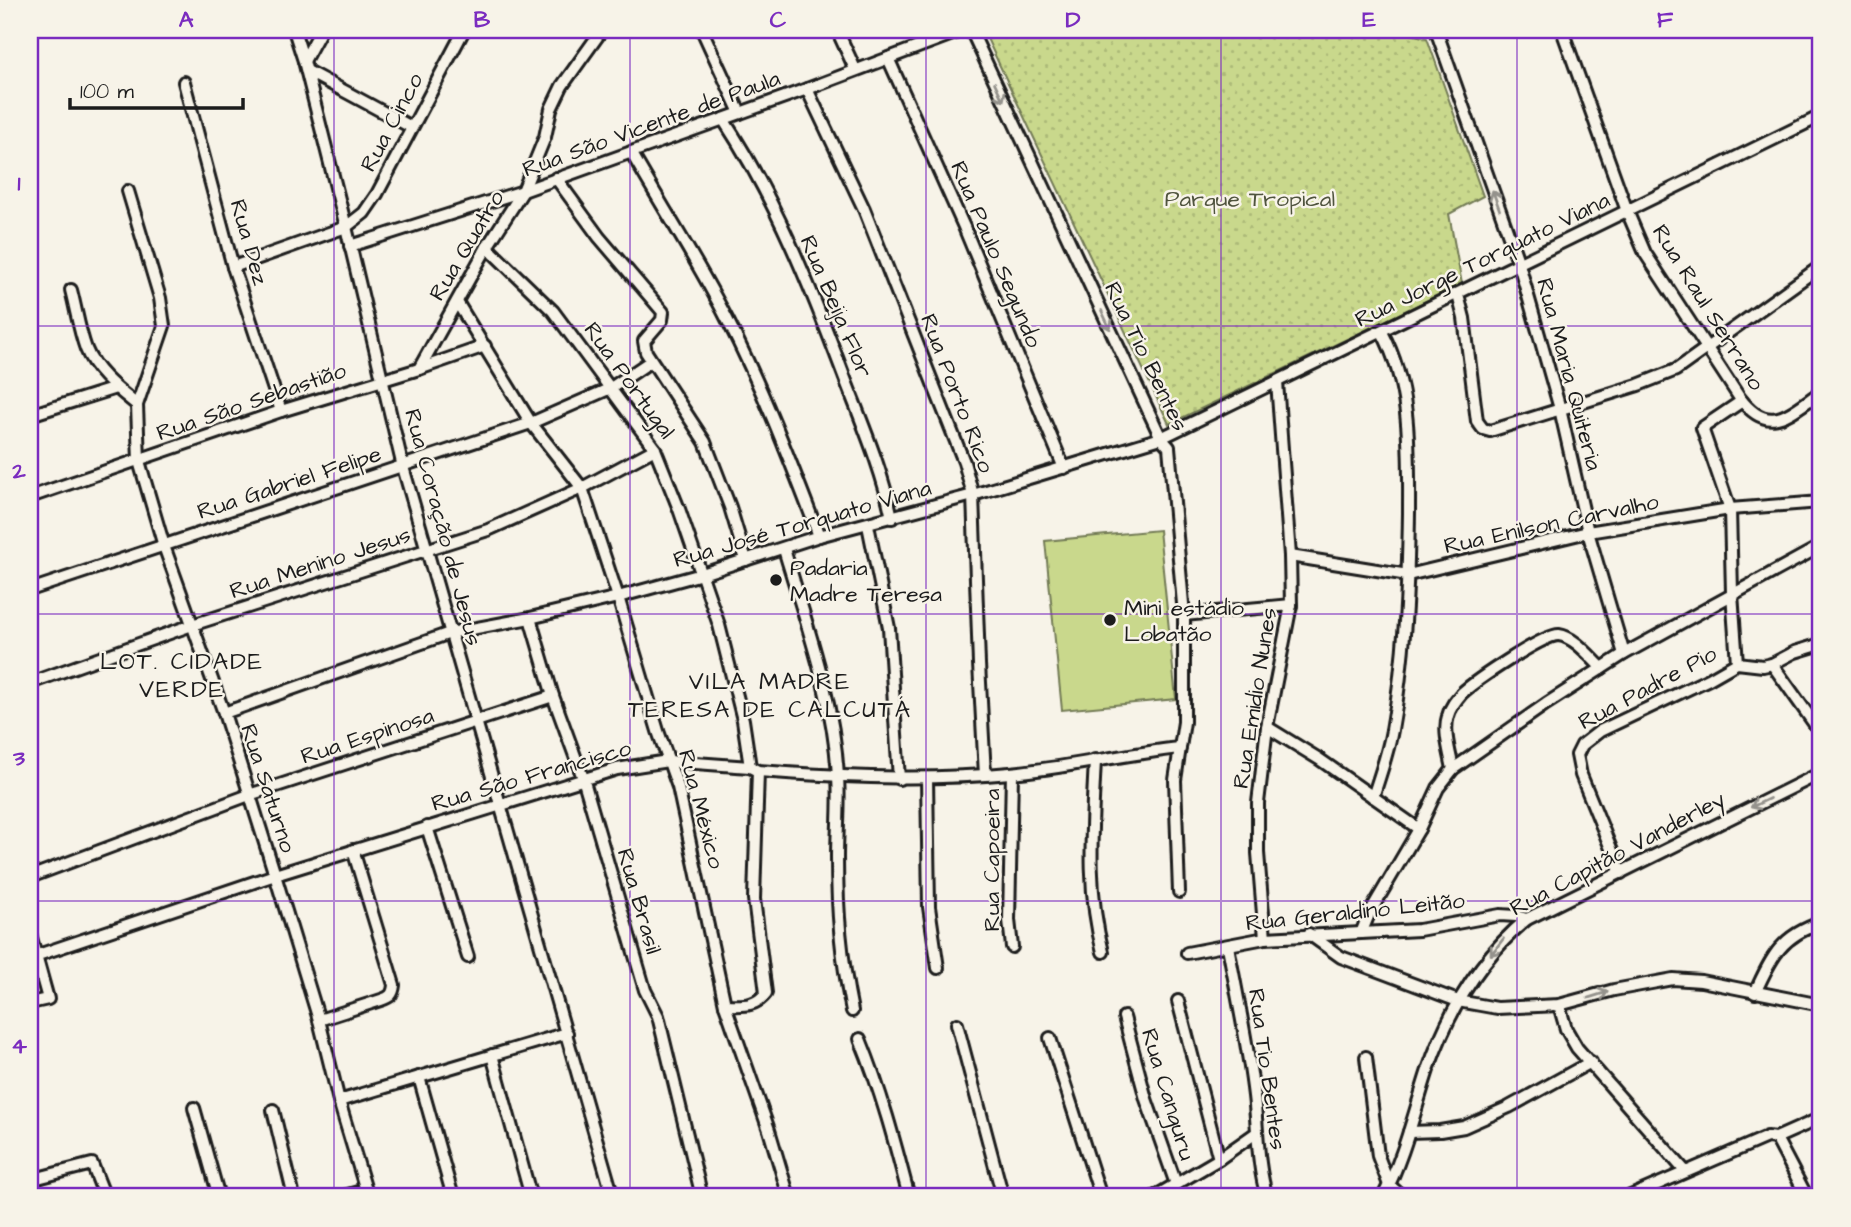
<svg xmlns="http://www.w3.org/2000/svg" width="1851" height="1227" viewBox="0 0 1851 1227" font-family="'Architects Daughter',sans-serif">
<defs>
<pattern id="grass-dots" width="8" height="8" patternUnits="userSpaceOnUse" patternTransform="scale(1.75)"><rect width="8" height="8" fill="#c9d88c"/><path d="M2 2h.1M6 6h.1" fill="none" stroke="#acb978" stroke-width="1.8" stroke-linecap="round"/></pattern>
</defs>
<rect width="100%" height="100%" fill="#f7f3e8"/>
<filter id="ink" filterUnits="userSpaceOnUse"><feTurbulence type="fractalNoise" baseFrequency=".0143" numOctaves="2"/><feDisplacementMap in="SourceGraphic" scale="14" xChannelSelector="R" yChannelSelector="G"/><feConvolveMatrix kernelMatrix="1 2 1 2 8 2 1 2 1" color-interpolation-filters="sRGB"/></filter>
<g filter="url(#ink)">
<polygon fill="url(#grass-dots)" stroke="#727a54" stroke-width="2" points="983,30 1394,30 1427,38 1483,196 1449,214 1462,284 1169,424"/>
<polygon fill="#c9d88c" stroke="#727a54" stroke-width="2" points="1159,530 1176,699 1062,710 1045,541"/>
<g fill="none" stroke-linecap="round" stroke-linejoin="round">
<defs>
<g id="minor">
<polyline points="294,30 304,61 346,227 403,467 613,1197"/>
<polyline points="702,30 740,113"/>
<polyline points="837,30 855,69"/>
<polyline points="971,30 1161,438 1169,447 1184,615 1184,722 1175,780 1179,892"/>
<polyline points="1436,30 1519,264 1560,409 1588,532 1624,654"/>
<path d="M1562 30 1627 211 1645 253 1739 397C1769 437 1788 414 1821 392"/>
<polyline points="888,58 964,227 1064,468"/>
<polyline points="304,61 321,30"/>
<polyline points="307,71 411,127"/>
<polyline points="184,82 233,267 281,411"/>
<polyline points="807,89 864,209 964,462 973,495 979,664 985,775"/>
<path d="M723 119C775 198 811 288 844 376 862 423 882 469 892 518"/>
<path d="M631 152C663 208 698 262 727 319 763 389 791 463 819 536"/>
<polyline points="556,178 599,237 663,312 662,320 644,341 646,352 705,442 730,507 746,560"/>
<polyline points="128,191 160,298 164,326 137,405 139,461 164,546 224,713 275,875 319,1020 339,1101 368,1197"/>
<polyline points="350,246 523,191 807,89 963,30"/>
<polyline points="487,247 553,311 655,449 679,509 719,625 743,720 750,767"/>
<polyline points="233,267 346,227 364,213 377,194 464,30"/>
<path d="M71 290C76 309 79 330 86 349 95 372 119 390 137 405"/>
<polyline points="1458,295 1464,318 1477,421 1483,429 1490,431 1638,385 1676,370 1821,266"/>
<polyline points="457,302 531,423 582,488 618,597 658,731 678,787 725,1005 769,1130 789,1197"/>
<polyline points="419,369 487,247 523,191 545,137 551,109 562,86 602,30"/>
<polyline points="30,415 116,388"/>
<polyline points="30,497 281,411 419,369 485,346"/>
<polyline points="868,525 889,628 899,779"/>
<path d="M784 549C806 623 834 699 838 777 840 804 837 831 837 857 837 912 841 957 852 1011"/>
<polyline points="1290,556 1408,575 1588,532 1730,509 1821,502"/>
<polyline points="30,590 531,423 611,388 651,361"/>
<polyline points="1184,615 1291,605"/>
<polyline points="530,618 553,696 583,778 645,990 658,1016 702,1197"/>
<polyline points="1737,663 1732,593 1730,509 1702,428 1742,401"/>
<polyline points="1772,664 1821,733"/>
<polyline points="30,683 192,625 488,530 582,488 655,449"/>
<polyline points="224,713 450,633 530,618 618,597 702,574 819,536 973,495 1161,438 1821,116"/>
<polyline points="1267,727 1319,759 1419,829"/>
<path d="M1095 760C1092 825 1086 889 1103 952"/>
<path d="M1453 769C1450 753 1443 731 1448 716 1450 707 1456 700 1462 693 1475 681 1544 634 1559 635 1575 637 1591 658 1602 668"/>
<polyline points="927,778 929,907 938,968"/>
<path d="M1373 797C1380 775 1388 753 1392 730 1405 659 1408 585 1409 513 1409 451 1412 388 1382 332"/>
<polyline points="427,827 468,957"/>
<polyline points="1621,873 1581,775 1577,755 1582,745 1600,731 1709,679 1737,663 1763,666 1772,664 1795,652 1821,644"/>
<polyline points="30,877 249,795 553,696"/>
<polyline points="1362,931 1369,914 1419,829 1438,788 1453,769 1546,704 1624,654 1821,546"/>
<polyline points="30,934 48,999 30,1003"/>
<polyline points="1309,934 1341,957 1458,1001 1497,1008 1559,1005 1614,990 1673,979 1701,981 1821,1005"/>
<polyline points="1265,938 1258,853 1258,803 1267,727 1291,605 1290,556 1277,382"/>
<path d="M1228 946C1237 996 1248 1045 1254 1096 1258 1130 1257 1164 1267 1197"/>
<polyline points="1012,947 1009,920 1012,773"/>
<polyline points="1187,953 1265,938 1419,930 1500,915 1516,916 1527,919"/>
<path d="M35 956 275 875 617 769 668 761 750 767 758 771C843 777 925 781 1010 773 1067 768 1123 754 1180 748"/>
<path d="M1755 993C1771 957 1782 935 1821 923"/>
<polyline points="1178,1001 1219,1159"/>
<path d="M725 1005C741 1005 755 1008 766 993L754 899 758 771"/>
<polyline points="1559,1005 1566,1029 1577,1048 1685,1171"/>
<polyline points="1124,1017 1146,1099 1176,1184"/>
<path d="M319 1020 381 1000C390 997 393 995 394 985L353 850"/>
<polyline points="957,1024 1003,1197"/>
<polyline points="1050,1038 1101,1197"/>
<path d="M860 1039C881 1090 895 1143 909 1197"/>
<polyline points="492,1055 531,1197"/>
<polyline points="1366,1057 1378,1156 1389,1185 1403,1197"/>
<polyline points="419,1077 453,1197"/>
<polyline points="339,1101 567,1033"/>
<polyline points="194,1108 219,1197"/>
<polyline points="273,1110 294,1197"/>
<polyline points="1409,1132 1440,1131 1464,1127 1509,1107 1591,1062"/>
<polyline points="1776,1138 1807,1197"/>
<polyline points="30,1180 92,1164 105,1197"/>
<polyline points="341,1197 365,1190"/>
<polyline points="1154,1197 1219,1159 1256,1133"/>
<path d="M1383 1197C1404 1157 1414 1113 1428 1070 1448 1012 1479 959 1527 919L1821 773"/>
<polyline points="1628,1197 1767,1137 1776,1138 1821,1118"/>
</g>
</defs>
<use href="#minor" stroke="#1c1c1c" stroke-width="16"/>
<use href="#minor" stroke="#f7f3e8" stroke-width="10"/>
</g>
<defs><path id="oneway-shaft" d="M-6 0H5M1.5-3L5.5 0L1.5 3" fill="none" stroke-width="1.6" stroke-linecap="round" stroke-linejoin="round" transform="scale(1.75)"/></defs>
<g stroke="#94928c">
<use href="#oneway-shaft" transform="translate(999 92) rotate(65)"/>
<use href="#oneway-shaft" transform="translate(1496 200) rotate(-110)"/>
<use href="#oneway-shaft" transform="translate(1106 320) rotate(65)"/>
<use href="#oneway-shaft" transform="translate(1760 803) rotate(154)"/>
<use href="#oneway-shaft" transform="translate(1497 947) rotate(128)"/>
<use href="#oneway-shaft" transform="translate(1598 995) rotate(-17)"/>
</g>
</g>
<path fill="none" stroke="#7b2cbf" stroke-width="2" stroke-opacity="0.55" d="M334 30V1197M630 30V1197M926 30V1197M1221 30V1197M1517 30V1197M30 326H1821M30 614H1821M30 901H1821"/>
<g fill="#1c1c1c" stroke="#f7f3e8" stroke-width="2.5">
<circle cx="776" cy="580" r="7"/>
<circle cx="1110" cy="620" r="7"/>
</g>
<g text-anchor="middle" stroke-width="5" stroke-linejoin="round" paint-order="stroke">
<g font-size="23" fill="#1c1c1c" stroke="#f7f3e8">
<text transform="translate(391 122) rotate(-62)" y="8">Rua Cinco</text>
<text transform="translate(651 123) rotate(-20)" y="8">Rua São Vicente de Paula</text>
<text transform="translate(250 242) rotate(74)" y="8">Rua Dez</text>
<text transform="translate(466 245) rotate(-59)" y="8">Rua Quatro</text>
<text transform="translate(997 254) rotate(67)" y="8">Rua Paulo Segundo</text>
<text transform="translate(1482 259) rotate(-26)" y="8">Rua Jorge Torquato Viana</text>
<text transform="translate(837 306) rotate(67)" y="8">Rua Beija Flor</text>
<text transform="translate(1709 307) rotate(58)" y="8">Rua Raul Serrano</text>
<text transform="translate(1147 356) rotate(64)" y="8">Rua Tio Bentes</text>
<text transform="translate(1570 374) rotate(75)" y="8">Rua Maria Quiteria</text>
<text transform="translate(630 380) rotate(54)" y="8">Rua Portugal</text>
<text transform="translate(958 393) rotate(69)" y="8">Rua Porto Rico</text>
<text transform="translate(251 401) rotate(-19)" y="8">Rua São Sebastião</text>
<text transform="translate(289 482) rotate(-18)" y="8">Rua Gabriel Felipe</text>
<text transform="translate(802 523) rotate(-16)" y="8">Rua José Torquato Viana</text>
<text transform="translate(1551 523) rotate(-12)" y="8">Rua Enilson Carvalho</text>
<text transform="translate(444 527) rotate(75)" y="8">Rua Coração de Jesus</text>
<text transform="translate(320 562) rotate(-18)" y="8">Rua Menino Jesus</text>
<text transform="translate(1647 687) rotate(-28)" y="8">Rua Padre Pio</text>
<text transform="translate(1254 698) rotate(-81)" y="8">Rua Emidio Nunes</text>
<text transform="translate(367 735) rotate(-18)" y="8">Rua Espinosa</text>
<text transform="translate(531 775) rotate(-16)" y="8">Rua São Francisco</text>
<text transform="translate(269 788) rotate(72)" y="8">Rua Saturno</text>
<text transform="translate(702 809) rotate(75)" y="8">Rua México</text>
<text transform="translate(1617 853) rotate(-28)" y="8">Rua Capitão Vanderley</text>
<text transform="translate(991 860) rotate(-90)" y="8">Rua Capoeira</text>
<text transform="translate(640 901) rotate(74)" y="8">Rua Brasil</text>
<text transform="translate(1355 911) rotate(-6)" y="8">Rua Geraldino Leitão</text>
<text transform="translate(1268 1069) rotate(82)" y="8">Rua Tio Bentes</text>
<text transform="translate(1169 1094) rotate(73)" y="8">Rua Canguru</text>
</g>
<g font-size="23" fill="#50543e" stroke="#f7f3e8">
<text x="1250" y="206">Parque Tropical</text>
</g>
<g font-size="23" fill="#1c1c1c" stroke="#f7f3e8" text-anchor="start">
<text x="790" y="575">Padaria<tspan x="790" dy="26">Madre Teresa</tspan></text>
<text x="1124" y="615">Mini estádio<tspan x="1124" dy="26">Lobatão</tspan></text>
</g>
<g font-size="24" letter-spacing="2" fill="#1c1c1c" stroke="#f7f3e8">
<text x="182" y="669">LOT. CIDADE<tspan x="182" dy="28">VERDE</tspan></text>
<text x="770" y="689">VILA MADRE<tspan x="770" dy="28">TERESA DE CALCUTÁ</tspan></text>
</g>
</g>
<rect width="1851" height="1227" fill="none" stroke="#f7f3e8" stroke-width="77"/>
<path d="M70 98v10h173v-10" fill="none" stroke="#1c1c1c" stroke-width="3.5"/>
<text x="80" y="98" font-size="21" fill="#1c1c1c" stroke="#f7f3e8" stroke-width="5" paint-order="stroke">100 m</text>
<rect x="38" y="38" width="1774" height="1150" fill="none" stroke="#7b2cbf" stroke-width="2.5"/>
<g font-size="23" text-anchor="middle" font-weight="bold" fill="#7b2cbf">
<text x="186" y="27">A</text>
<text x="482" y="27">B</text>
<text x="778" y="27">C</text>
<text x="1073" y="27">D</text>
<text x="1369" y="27">E</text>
<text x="1665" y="27">F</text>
<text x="19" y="190">1</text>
<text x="19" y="478">2</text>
<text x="19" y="765">3</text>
<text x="19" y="1053">4</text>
</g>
</svg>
